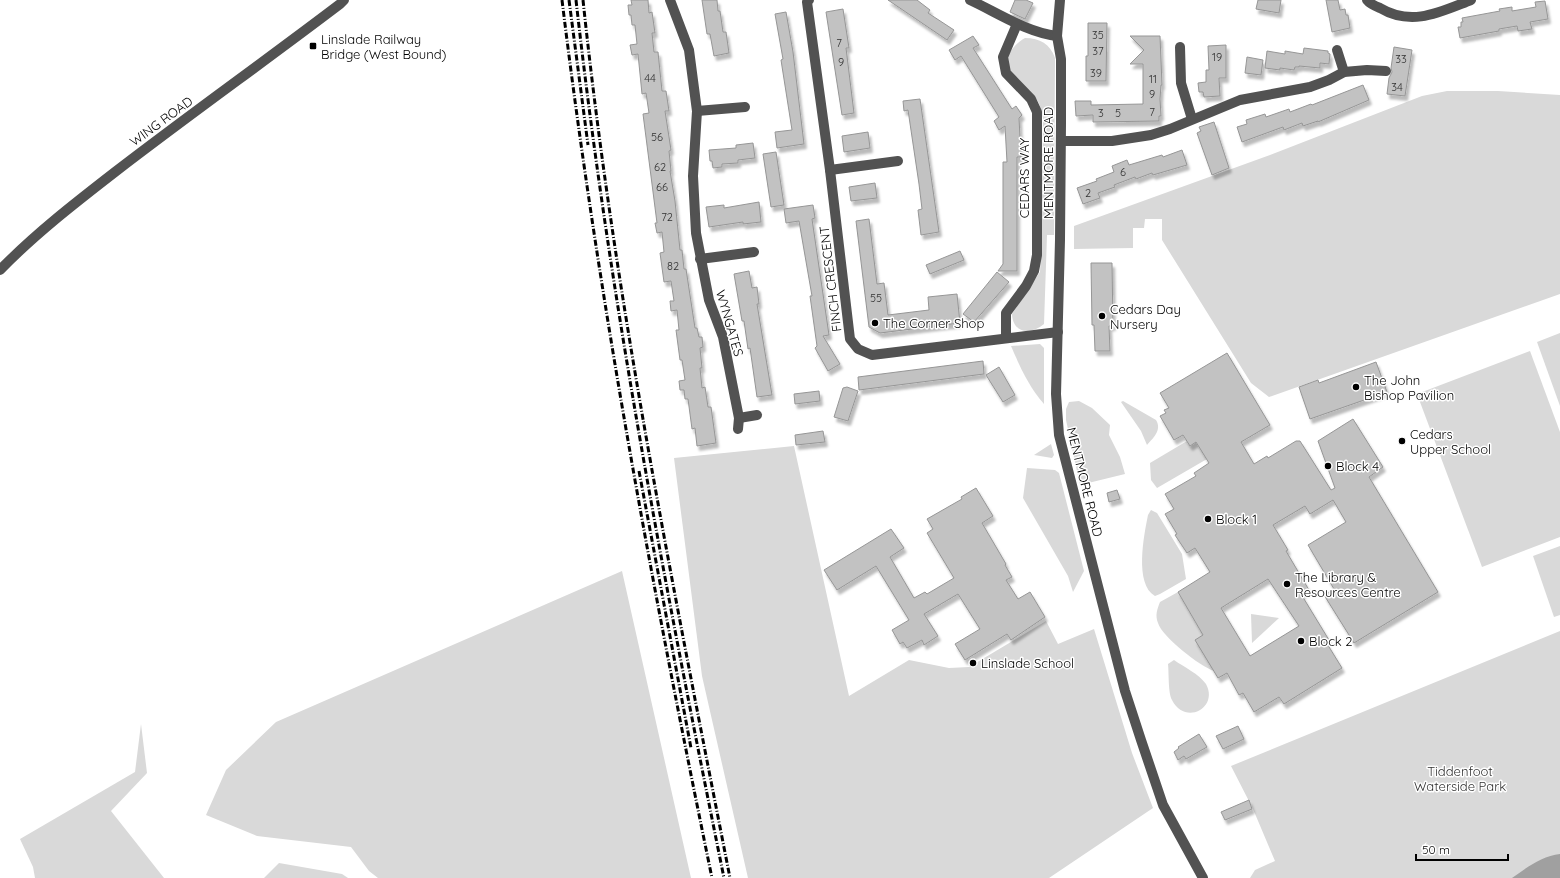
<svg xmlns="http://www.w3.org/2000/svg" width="1560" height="878" viewBox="0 0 1560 878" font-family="Quicksand,sans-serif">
<defs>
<filter id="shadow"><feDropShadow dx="2.5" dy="4.5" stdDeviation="1" flood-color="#0004"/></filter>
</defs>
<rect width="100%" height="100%" fill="#fff"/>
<g fill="#d9d9d9">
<path d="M1025 38C1040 38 1050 44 1055 58L1054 235H1047L1044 324C1031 335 1013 334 1012 314L1040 272 1041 253 1043 118C1039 92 1028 93 1013 75 1010 71 1008 65 1006 61 1010 50 1015 44 1025 38Z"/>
<polygon points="1447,91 1498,91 1560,95 1560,294 1269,397 1251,383 1162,240 1162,219 1145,219 1144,228 1133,228 1133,248 1074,249 1074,226 1270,155 1422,96"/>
<polygon points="1560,333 1560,406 1537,342"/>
<path d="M1040 344 1044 348V404C1029 387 1020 367 1011 346Z"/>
<polygon points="1530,351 1560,432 1560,537 1482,567 1417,394"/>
<polygon points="1079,401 1092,408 1110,425 1109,435 1120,457 1125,474 1080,485 1066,420 1066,409 1069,402"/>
<path d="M1123 401 1156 420C1162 430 1154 437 1147 445L1141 431 1121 402Z"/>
<polygon points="1187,441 1190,446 1196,442 1207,459 1157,488 1151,480 1150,463"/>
<polygon points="1051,444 1054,455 1052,458 1034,455"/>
<polygon points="794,446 849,696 909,660 949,668 969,667 1046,621 1058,644 1094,629 1132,753 1153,808 1049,878 748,878 702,676 674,458"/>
<polygon points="1027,468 1055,470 1059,473 1084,571 1073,592 1068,576 1023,498"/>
<path d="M1151 510 1157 513 1182 554 1186 579 1160 594 1155 596C1134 584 1144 535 1148 515Z"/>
<polygon points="1560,546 1560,615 1554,617 1533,556"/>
<polygon points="622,571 691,878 378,878 369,871 351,847 257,836 206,815 226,770 276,722"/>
<path d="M1178 592 1203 635 1214 671C1201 667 1162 637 1158 623 1155 615 1157 610 1160 602Z"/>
<polygon points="1251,614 1279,618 1252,643"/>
<polygon points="1560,631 1560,878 1250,878 1255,870 1275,861 1253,809 1231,766"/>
<path d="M1174 660C1184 667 1199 674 1206 684 1219 708 1185 726 1172 700 1168 693 1169 673 1168 664Z"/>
<polygon points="141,724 147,773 111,811 164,878 35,878 33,867 20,839 135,772"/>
<polygon points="279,863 342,874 348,878 264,878"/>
</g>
<path fill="#a0a0a0" d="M1560 854V878H1512C1526 868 1542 856 1560 854Z"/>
<g fill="#c2c2c2" stroke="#969696" fill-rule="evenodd" filter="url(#shadow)">
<polygon points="631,0 648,0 649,13 652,12 655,33 652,33 654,52 658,52 662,91 666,91 669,111 665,111 671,150 669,151 671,171 670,171 675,201 680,250 682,250 684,269 686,269 695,328 697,328 699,337 702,337 703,347 700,348 702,368 700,368 702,388 705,387 708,407 711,407 716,443 697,446 695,428 692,429 688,399 685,399 684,390 680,390 679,381 685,380 682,360 680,360 676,330 679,330 677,310 671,311 670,301 674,301 671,281 664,282 660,253 664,252 662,232 657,233 655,223 657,223 643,114 649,113 646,93 642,94 638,54 632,55 630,45 637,44 635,25 632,25 631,15 629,15 628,5 632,5"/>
<polygon points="702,0 717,0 718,11 720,11 723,32 726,32 729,53 714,56 710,34 707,34"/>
<polygon points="888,0 917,0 930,10 928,13 954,30 947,40"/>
<polygon points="1015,0 1026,0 1033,3 1025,19 1010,12"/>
<polygon points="1258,0 1281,0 1279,13 1256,9"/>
<polygon points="1326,0 1338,0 1340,10 1345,9 1346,15 1348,15 1350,28 1332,32"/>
<polygon points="1545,1 1548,19 1530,22 1532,29 1518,31 1517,26 1499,29 1499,31 1460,38 1458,27 1461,27 1461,22 1463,22 1462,18 1500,11 1499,9 1512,7 1512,11 1536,7 1535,2"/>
<polygon points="843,9 849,48 846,48 854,113 842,115 826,12"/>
<polygon points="786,12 793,52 804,144 777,148 775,132 792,130 781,60 783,59 775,14"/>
<polygon points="1088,23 1107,23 1106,81 1086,81 1086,56 1088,56"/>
<polygon points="973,36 979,45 973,48 1012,109 1016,106 1022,115 1019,118 1021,157 1017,157 1017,271 998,271 1003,264 1003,162 1007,162 1005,126 999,130 994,121 999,117 961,56 955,60 949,50"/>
<polygon points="1130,36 1160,36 1162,85 1161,85 1160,99 1161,116 1159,116 1159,121 1093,122 1093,115 1076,116 1075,101 1091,101 1091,105 1143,104 1143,64 1130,64 1144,50"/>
<polygon points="1226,45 1226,78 1219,78 1220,96 1204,97 1203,92 1199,92 1198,83 1206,82 1206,70 1209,70 1208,46"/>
<polygon points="1394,47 1412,50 1405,96 1387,94 1389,78 1392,72 1391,68"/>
<polygon points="1304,48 1328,51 1328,53 1330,54 1329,64 1320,63 1320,68 1299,66 1299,67 1295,67 1294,70 1280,68 1280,70 1265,68 1267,51 1285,54 1285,51 1303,54"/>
<polygon points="1247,57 1263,60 1261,75 1245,73"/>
<polygon points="1363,85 1369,100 1318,122 1318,121 1303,126 1302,123 1284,130 1283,127 1242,142 1237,127 1247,124 1246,120 1265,114 1266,117 1289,109 1290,112 1311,104 1312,105"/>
<polygon points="920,99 939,232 921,235 918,210 922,209 919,184 908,110 904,111 903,101"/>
<polygon points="1214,122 1229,168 1212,175 1197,133 1201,131 1199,127"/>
<polygon points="868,132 870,148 844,152 842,136"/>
<polygon points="753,143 755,158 738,160 738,163 722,164 722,167 713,168 712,161 710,161 709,150 736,148 736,145"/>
<polygon points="1182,150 1187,165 1153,175 1152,173 1136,179 1135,177 1114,185 1115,187 1098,193 1100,198 1083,204 1077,188 1097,181 1096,179 1114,172 1112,166 1127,160 1129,165 1162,155 1163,157"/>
<polygon points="776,152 784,205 771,207 763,154"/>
<polygon points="875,183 877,198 851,201 849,187"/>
<polygon points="759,202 761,222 743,224 743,222 709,227 706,207 724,205 724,208"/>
<polygon points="813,205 815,218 812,219 829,335 823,336 840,364 828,371 815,348 817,346 810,296 812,296 799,221 786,223 784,209"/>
<polygon points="869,219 877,284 884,283 888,315 929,310 928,297 957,294 960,323 880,333 869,327 856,221"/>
<polygon points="960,251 964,260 930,274 926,265"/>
<polygon points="1091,263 1112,263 1113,326 1109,326 1110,351 1095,351 1094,325 1092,325"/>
<polygon points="749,271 752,288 757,287 759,304 757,304 772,395 757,397 750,348 748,349 744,321 742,321 734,274"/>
<polygon points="997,272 1009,282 974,322 963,314"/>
<path d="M1227 353 1270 425 1241 442 1254 464 1267 456 1268 458 1296 441H1300L1331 490 1335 488 1318 441 1353 419 1383 467 1369 477 1438 592 1354 643 1324 595 1334 589 1308 545 1346 522 1333 500 1310 514 1305 506 1273 525 1288 550 1286 551 1309 590 1301 594 1329 640 1326 642 1342 668 1284 704 1279 697 1254 712 1243 693 1239 695 1227 673 1218 678 1195 640 1203 635 1178 592 1210 572 1195 548 1187 553 1175 535 1177 534 1165 514 1174 509 1165 494 1196 476 1194 473 1209 463 1196 442 1190 446 1183 435 1174 440 1160 416 1166 413 1164 410 1169 408 1160 393ZM1268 579 1299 626 1250 656 1221 608Z"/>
<polygon points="983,361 984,374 859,390 858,377"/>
<polygon points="1376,362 1387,392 1310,419 1299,387 1318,380 1319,383"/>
<polygon points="999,367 1015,395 1003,402 986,375"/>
<polygon points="847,387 858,391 848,421 834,417 843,388"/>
<polygon points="819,391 820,401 795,404 794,394"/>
<polygon points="823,431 825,442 796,445 795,435"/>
<polygon points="976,488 993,516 982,523 1006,564 1005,565 1012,577 1006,580 1018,599 1030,592 1045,617 1011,640 1007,634 965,660 955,644 980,629 958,594 924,614 938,636 924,645 922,640 907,648 903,642 900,644 892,630 909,620 876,566 837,590 824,570 891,529 904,548 890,557 914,598 925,592 927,594 954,578 927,533 933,529 927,519 962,499 961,497"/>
<polygon points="1117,490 1120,499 1109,502 1107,493"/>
<polygon points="1238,726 1244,739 1223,749 1216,736"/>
<polygon points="1199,734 1207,747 1186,759 1184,756 1178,760 1174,752 1179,748 1178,747"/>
<polygon points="1249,800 1252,809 1225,820 1221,812"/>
</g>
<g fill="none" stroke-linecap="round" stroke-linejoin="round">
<g stroke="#525252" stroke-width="10">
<polyline points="670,0 689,50 697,111 693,176 696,233 709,300 723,337 739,418 738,429"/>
<polyline points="809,0 807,2 830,170 850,339 858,349 872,355 1058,332"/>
<path d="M970 0C998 13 1026 32 1057 36"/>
<polyline points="1060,0 1057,36 1061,59 1061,123 1060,240 1056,394 1059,435 1125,691 1141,740 1163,805 1203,878"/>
<path d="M1367 0C1370 4 1375 6 1380 8 1412 27 1440 12 1471 0"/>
<polyline points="1180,47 1181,83 1192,119"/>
<polyline points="1337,50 1344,72"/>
<polyline points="697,111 745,107"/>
<polyline points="1061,141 1112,141 1151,135 1170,129 1240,100 1310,87 1329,80 1344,72 1367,70 1386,71"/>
<polyline points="830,170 898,161"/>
<polyline points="700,259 754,252"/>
<path d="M0 270C35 234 75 203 115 172 189 115 265 61 340 4L344 0"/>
<polyline points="1006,338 1006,313 1026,286 1034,271 1037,255 1037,112 1031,99 1006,73 1003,57 1017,24"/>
<polyline points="739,418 757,415"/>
</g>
<g stroke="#000" stroke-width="3" stroke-dasharray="6 2 1 2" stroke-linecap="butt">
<path d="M562 0C598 295 652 587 712 878"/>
<polyline points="569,0 588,145"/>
<path d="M576 0C609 295 665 587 724 878"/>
<path d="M583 0C614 295 673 587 730 878"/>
<polyline points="639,471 691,748"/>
</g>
</g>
<g fill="#000" stroke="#fff" stroke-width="1.5">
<rect x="309" y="42" width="8" height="8" rx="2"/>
<circle cx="1102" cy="316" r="4"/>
<circle cx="875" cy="323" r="4"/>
<circle cx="1356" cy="387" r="4"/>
<circle cx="1402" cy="441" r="4"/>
<circle cx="1328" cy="466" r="4"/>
<circle cx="1208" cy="519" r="4"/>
<circle cx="1287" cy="584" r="4"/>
<circle cx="1301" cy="641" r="4"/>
<circle cx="973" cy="663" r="4"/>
</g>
<g text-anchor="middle" stroke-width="3" stroke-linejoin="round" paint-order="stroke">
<g font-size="11" fill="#303030">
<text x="1098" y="39">35</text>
<text x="839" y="47">7</text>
<text x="1098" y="55">37</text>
<text x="1217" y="61">19</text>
<text x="1401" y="63">33</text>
<text x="841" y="66">9</text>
<text x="1096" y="77">39</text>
<text x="650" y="82">44</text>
<text x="1153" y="83">11</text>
<text x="1397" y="91">34</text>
<text x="1152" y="98">9</text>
<text x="1152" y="116">7</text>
<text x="1101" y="117">3</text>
<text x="1118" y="117">5</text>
<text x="657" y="141">56</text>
<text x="660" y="171">62</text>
<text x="1123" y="176">6</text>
<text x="662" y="191">66</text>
<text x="1088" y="197">2</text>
<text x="667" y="221">72</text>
<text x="673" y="270">82</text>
<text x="876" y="302">55</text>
</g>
<g font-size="13" fill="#000" stroke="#fff" text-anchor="start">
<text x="321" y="44">Linslade Railway<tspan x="321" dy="15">Bridge (West Bound)</tspan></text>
<text x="1110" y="314">Cedars Day<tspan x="1110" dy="15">Nursery</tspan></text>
<text x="883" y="328">The Corner Shop</text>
<text x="1364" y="385">The John<tspan x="1364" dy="15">Bishop Pavilion</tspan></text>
<text x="1410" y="439">Cedars<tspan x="1410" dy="15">Upper School</tspan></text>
<text x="1336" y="471">Block 4</text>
<text x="1216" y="524">Block 1</text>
<text x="1295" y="582">The Library &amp;<tspan x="1295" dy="15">Resources Centre</tspan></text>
<text x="1309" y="646">Block 2</text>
<text x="981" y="668">Linslade School</text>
</g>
<g font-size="13" fill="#000" stroke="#fff">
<text transform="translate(161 121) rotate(-36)" y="5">WING ROAD</text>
<text transform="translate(1048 163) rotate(-90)" y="5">MENTMORE ROAD</text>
<text transform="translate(1024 178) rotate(-90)" y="5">CEDARS WAY</text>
<text transform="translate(830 279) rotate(-97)" y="5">FINCH CRESCENT</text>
<text transform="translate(730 323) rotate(74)" y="5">WYNGATES</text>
<text transform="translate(1085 482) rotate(76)" y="5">MENTMORE ROAD</text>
</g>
<g font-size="13" fill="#303030" stroke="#fff">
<text x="1460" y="776">Tiddenfoot<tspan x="1460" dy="15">Waterside Park</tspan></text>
</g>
</g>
<path d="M1416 854v6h92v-6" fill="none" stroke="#000000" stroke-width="2"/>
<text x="1422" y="854" font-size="12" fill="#000000" stroke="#ffffff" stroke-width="3" paint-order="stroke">50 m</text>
</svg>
